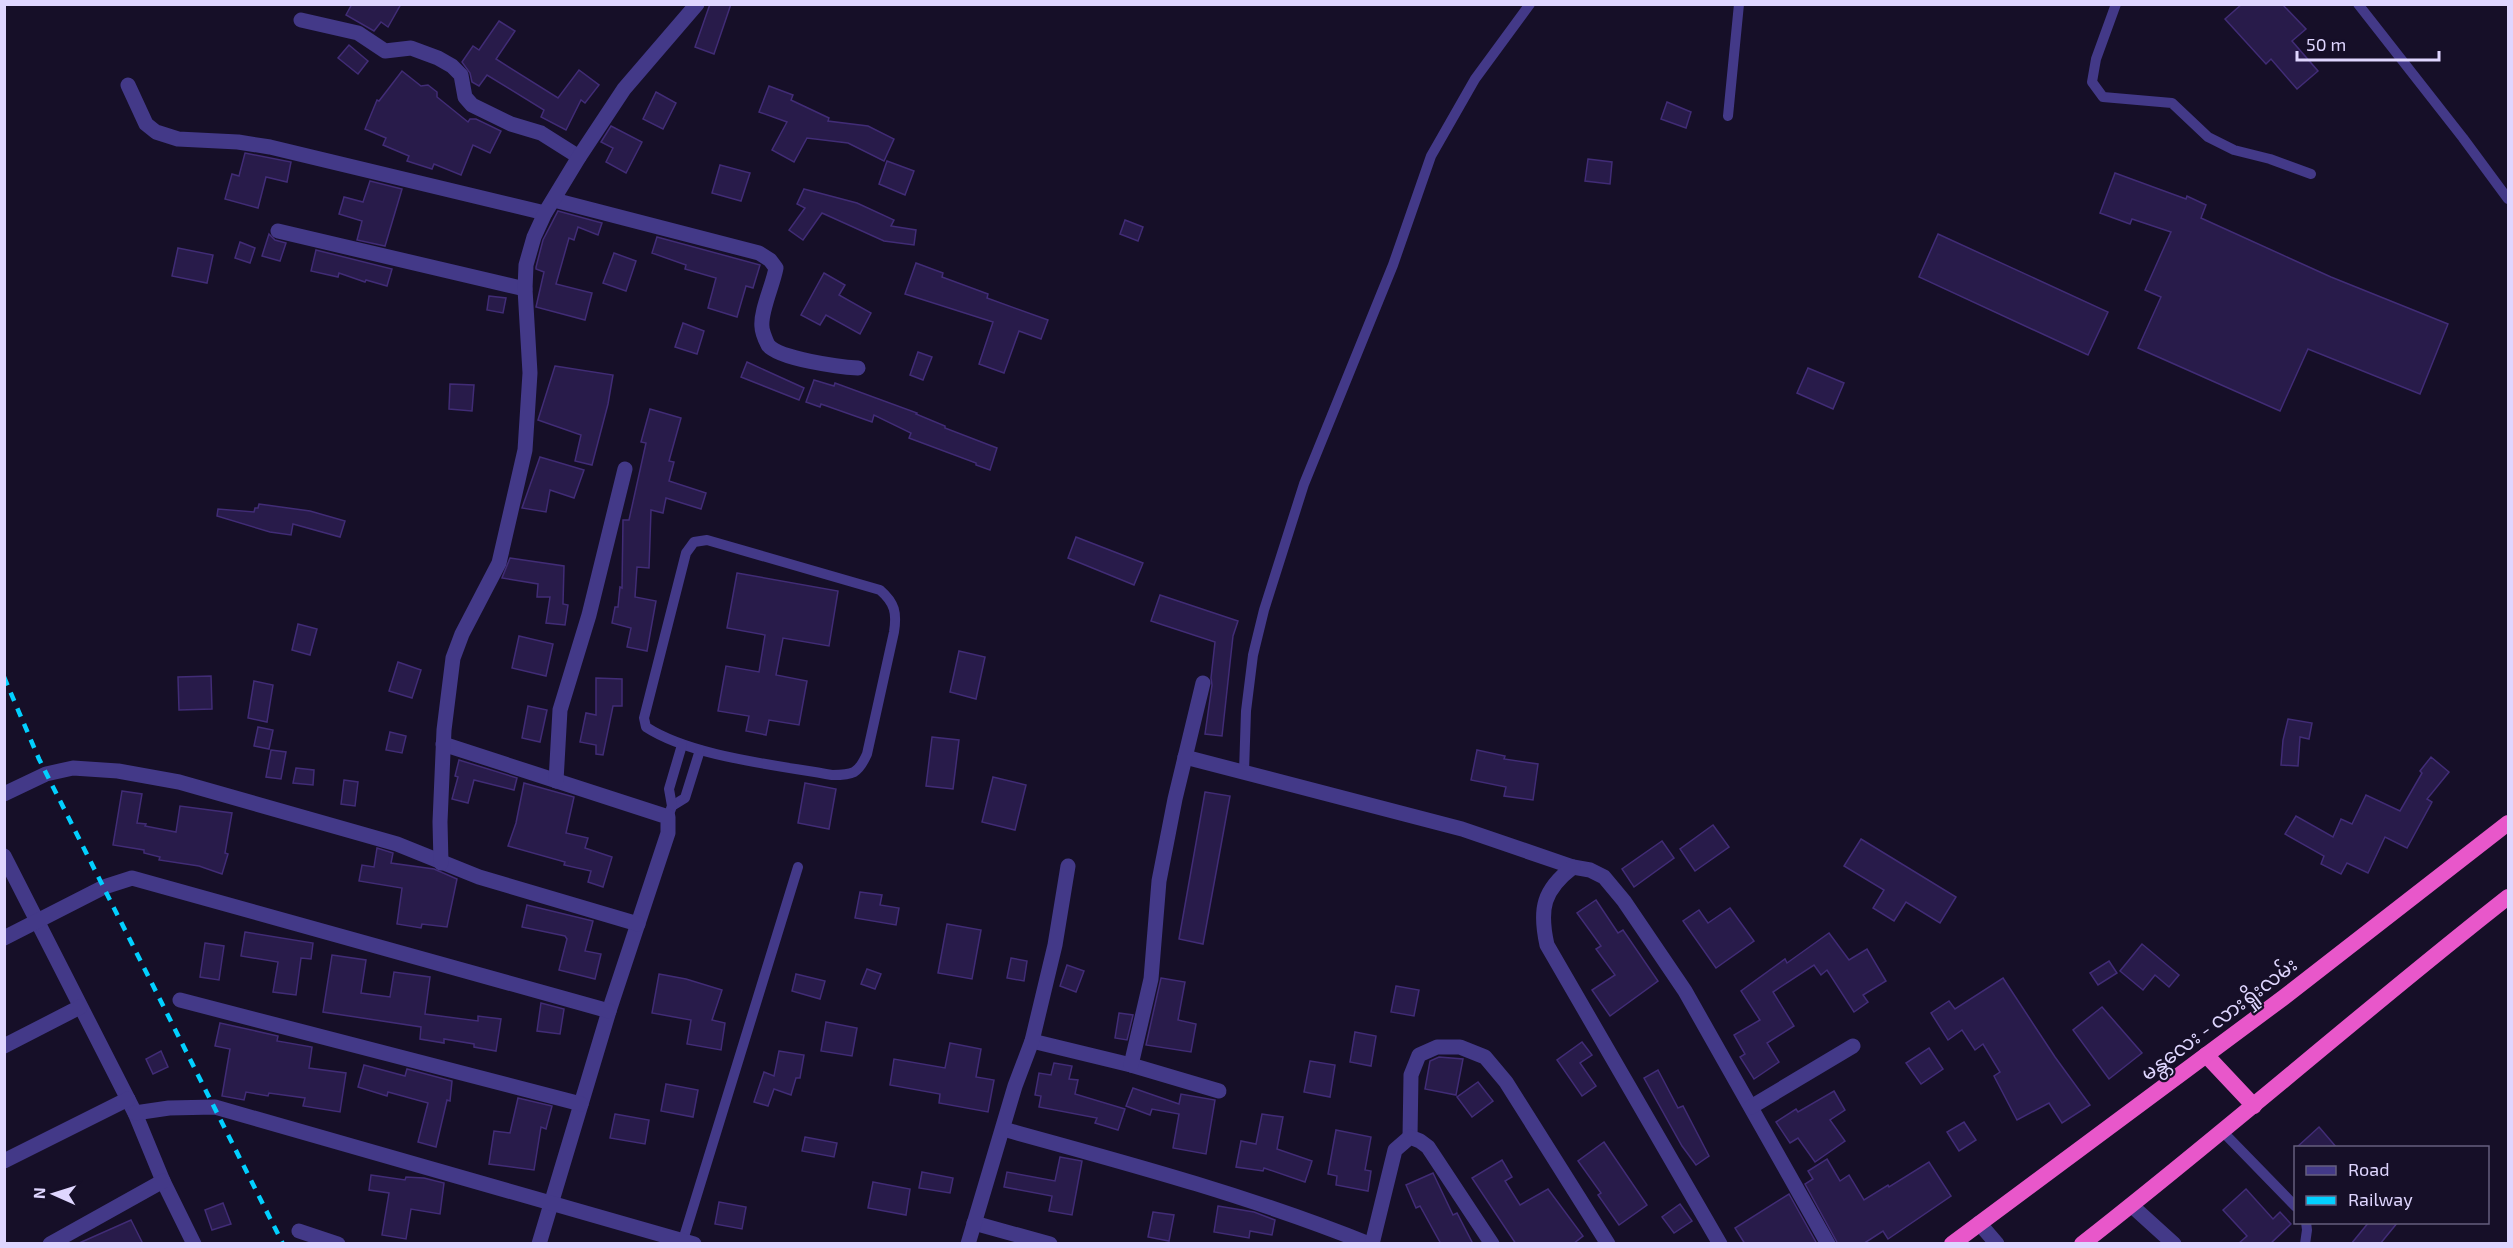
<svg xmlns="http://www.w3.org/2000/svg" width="2513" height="1248" viewBox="0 0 2513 1248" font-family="'Exo 2','Noto Sans Myanmar',sans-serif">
<rect width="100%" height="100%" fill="#160f28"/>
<g fill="#281b4a" stroke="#412c76" stroke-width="1.5">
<polygon points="352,4 401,4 388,27 381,22 374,31 346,15"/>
<polygon points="710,4 731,4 714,54 695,47"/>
<polygon points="2242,4 2282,4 2306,29 2292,41 2318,71 2297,89 2271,59 2266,64 2225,19"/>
<polygon points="499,21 515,31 496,59 558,98 579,70 599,85 585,103 581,100 566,130 541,117 544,110 487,75 479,86 472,82 470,73 462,62 473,46 479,50"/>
<polygon points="349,45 368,61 358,74 338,58"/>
<polygon points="402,71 421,86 428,85 437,92 437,97 468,122 470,119 476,119 501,131 490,153 473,145 461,175 434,164 432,169 407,161 409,156 383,145 386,138 365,129 377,100 379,101"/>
<polygon points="769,86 793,95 791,100 829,118 828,121 868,126 894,139 884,161 848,143 807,138 794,162 772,150 787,122 759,112"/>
<polygon points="656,92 676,103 663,129 643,119"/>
<polygon points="1667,102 1691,112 1686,128 1661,119"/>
<polygon points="611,126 642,142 626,173 606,162 613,148 601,142"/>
<polygon points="245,153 291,162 287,182 266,177 258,208 225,199 232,174 239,176"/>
<polygon points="1588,159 1612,162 1610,184 1585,181"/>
<polygon points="887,161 914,171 905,195 879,184"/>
<polygon points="720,165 750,173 741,201 712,193"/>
<polygon points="2115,173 2186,199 2187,196 2206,205 2201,218 2331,277 2448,324 2420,394 2308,349 2280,411 2138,348 2161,297 2145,290 2171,232 2132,219 2130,224 2100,213"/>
<polygon points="370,181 402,189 385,246 357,240 362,221 339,214 344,197 363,202"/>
<polygon points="804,189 857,203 894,220 891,226 916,230 914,245 884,241 822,213 803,240 789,230 805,208 797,204"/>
<polygon points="558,211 602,223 598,235 578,227 574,240 569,238 556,284 592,293 585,320 536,307 544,272 536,269 536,267 543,240"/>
<polygon points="1125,220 1143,227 1138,241 1120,234"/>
<polygon points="269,234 275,240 286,243 280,261 262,256"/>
<polygon points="1938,234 2108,312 2088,355 1919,277"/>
<polygon points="657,237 760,265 753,288 746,286 737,317 708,308 716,278 685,269 686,265 652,253"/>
<polygon points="240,242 255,248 250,263 235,258"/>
<polygon points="178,248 213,255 207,283 172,276"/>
<polygon points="316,250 392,269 387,286 366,280 365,282 339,273 338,277 311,271"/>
<polygon points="614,253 636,261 626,291 603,283"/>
<polygon points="916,263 943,273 942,277 988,294 987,298 1048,320 1041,339 1019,331 1004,373 979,364 993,322 905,294"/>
<polygon points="824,273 845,285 839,295 871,313 860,334 826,315 820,325 801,315"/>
<polygon points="489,296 506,298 503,313 487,310"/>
<polygon points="683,323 704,331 697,354 675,347"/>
<polygon points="918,352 932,357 923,380 910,375"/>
<polygon points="747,362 804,388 799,400 741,377"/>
<polygon points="555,366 613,375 608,404 592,465 575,461 581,435 538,420"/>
<polygon points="1808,368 1844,383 1833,409 1797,393"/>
<polygon points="814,380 834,386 835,383 917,413 916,414 945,426 945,428 997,448 990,470 976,465 976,463 909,438 911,433 874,415 872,422 821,404 820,407 806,402"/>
<polygon points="450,384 474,385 472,411 449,409"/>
<polygon points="650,409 681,418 669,461 674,462 669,481 706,493 701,509 666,498 663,513 651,510 649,568 637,567 635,597 656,601 647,651 627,647 631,628 612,623 615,607 618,607 620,587 622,588 623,520 629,520 646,443 641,442"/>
<polygon points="540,457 584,470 574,498 550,490 546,512 522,508"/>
<polygon points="259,504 310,511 345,521 340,537 293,524 291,535 270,532 217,516 218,509 254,512 255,508 258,508"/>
<polygon points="1076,537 1143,563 1134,585 1068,558"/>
<polygon points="510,558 564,566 563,604 568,605 565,625 546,623 550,597 537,597 538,584 502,578"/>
<polygon points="737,573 838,591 829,646 783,638 776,675 807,681 799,725 769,720 766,735 746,731 749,716 718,711 726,666 759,672 765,635 727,628"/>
<polygon points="1160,595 1238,621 1233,636 1222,736 1205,734 1212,685 1211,678 1215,642 1151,621"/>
<polygon points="298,624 317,629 310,655 292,650"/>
<polygon points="519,636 553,644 546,676 512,668"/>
<polygon points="959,651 985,657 976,699 950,692"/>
<polygon points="398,662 421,670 412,698 389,691"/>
<polygon points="211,676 212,709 179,710 178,677"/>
<polygon points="596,678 622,679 622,706 613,706 603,755 596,754 596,745 580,742 586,713 596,715"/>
<polygon points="254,681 273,685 267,722 248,718"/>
<polygon points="528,706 547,710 540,742 522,738"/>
<polygon points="2288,719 2312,723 2309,739 2300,737 2298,766 2281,765 2283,740"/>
<polygon points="258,727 273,730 269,749 254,746"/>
<polygon points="390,732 406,736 402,753 386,750"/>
<polygon points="932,737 959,740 953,789 926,786"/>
<polygon points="271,750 286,752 281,779 266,777"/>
<polygon points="1477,750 1505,756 1504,759 1538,764 1533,800 1504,796 1506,787 1471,780"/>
<polygon points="2431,757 2449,772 2427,799 2432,802 2407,848 2385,837 2368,873 2347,863 2341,874 2321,864 2324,856 2285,834 2296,816 2333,837 2341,819 2352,824 2366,795 2400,811 2422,773 2420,771"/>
<polygon points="459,760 517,778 514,790 474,780 468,803 452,799 458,777 455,776"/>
<polygon points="296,768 314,770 313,785 293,783"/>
<polygon points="993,777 1026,785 1015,830 982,822"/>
<polygon points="344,780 358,782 355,806 341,804"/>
<polygon points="524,783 574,797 566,833 588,838 585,848 612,857 603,887 588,882 591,871 564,865 565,862 508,846 516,823"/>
<polygon points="805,783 836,789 829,829 798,823"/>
<polygon points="122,791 142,794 137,823 146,824 145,826 176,832 180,806 232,813 225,853 228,854 222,874 199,866 159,860 160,857 144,853 144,850 113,845"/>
<polygon points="1205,792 1230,796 1203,944 1179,939"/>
<polygon points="1713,825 1729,847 1695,871 1680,849"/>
<polygon points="1861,839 1956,897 1940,923 1906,902 1894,921 1873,908 1884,890 1844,866"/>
<polygon points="1662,841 1674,858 1634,887 1622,869"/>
<polygon points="377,848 393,853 391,863 434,869 457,879 447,927 422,924 421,928 397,924 402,888 359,881 362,865 374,867"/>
<polygon points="860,892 882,895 880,905 899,908 896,925 855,918"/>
<polygon points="1596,900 1618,933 1623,930 1658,981 1610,1016 1592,990 1615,975 1596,949 1601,946 1577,913"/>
<polygon points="527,905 593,921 585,951 601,954 595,979 559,970 567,939 565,936 522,927"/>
<polygon points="1730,908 1754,941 1716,968 1683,921 1699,910 1708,923"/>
<polygon points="947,924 981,930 972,979 938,973"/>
<polygon points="245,932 313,943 311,959 301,958 296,995 273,992 278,962 241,956"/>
<polygon points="1829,933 1849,960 1867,949 1886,981 1863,995 1868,1002 1854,1012 1827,970 1821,975 1814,965 1773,992 1794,1026 1767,1043 1779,1062 1754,1079 1740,1057 1745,1054 1734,1035 1760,1020 1741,991 1785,959 1787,963"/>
<polygon points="205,943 224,946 219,980 200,977"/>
<polygon points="2142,944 2179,975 2169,987 2155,975 2143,990 2120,971"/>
<polygon points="332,955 366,960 361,993 390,997 394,972 430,977 425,1014 478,1021 478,1016 501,1019 496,1051 474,1047 474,1044 444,1039 444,1043 420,1039 421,1027 323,1012"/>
<polygon points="1011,958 1027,961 1024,981 1007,978"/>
<polygon points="2109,961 2117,973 2098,985 2090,973"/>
<polygon points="1067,965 1084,971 1076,992 1060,986"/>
<polygon points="867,969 881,974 875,989 861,984"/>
<polygon points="659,974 686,979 722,990 712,1020 725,1023 721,1050 687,1044 691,1020 652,1013"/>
<polygon points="796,974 825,981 820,999 792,991"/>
<polygon points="1161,978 1185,982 1178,1020 1196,1024 1191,1052 1146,1045"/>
<polygon points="2003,978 2055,1057 2090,1105 2062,1123 2049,1103 2017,1120 1994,1076 2000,1072 1983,1044 1975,1050 1962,1030 1948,1040 1931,1013 1949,1001 1955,1009"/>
<polygon points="1396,986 1419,990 1414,1016 1391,1012"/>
<polygon points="541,1003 564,1009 560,1034 537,1031"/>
<polygon points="2102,1007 2142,1053 2109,1079 2073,1030"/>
<polygon points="1119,1013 1133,1015 1127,1040 1115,1038"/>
<polygon points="826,1022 857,1028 852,1056 821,1051"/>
<polygon points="220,1023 278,1036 277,1041 312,1047 309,1068 346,1073 340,1112 303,1106 305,1098 269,1093 268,1096 246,1092 244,1100 222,1096 230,1049 215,1046"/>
<polygon points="1355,1032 1376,1036 1371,1066 1350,1062"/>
<polygon points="1582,1042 1592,1055 1580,1063 1596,1086 1582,1096 1557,1060"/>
<polygon points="950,1043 981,1049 976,1077 994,1080 988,1112 939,1103 940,1094 890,1085 894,1059 945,1068"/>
<polygon points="1929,1048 1943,1069 1921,1084 1906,1063"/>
<polygon points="161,1051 168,1067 153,1074 146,1059"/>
<polygon points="779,1051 804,1055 800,1078 796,1078 791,1095 774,1089 768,1106 754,1102 764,1072 774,1076"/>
<polygon points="1439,1057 1463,1059 1456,1095 1425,1089 1430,1061"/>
<polygon points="1310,1061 1335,1065 1330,1097 1304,1092"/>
<polygon points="1054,1063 1072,1066 1069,1079 1078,1080 1075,1094 1125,1109 1118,1130 1095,1123 1097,1118 1039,1107 1041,1096 1035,1095 1039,1073 1051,1075"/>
<polygon points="364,1065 405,1076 407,1069 452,1081 450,1101 447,1100 436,1147 418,1142 428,1103 388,1092 387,1096 358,1087"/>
<polygon points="1658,1070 1678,1108 1683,1106 1709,1156 1696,1165 1682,1146 1644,1078"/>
<polygon points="1478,1082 1493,1101 1472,1117 1457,1097"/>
<polygon points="666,1084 698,1090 693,1117 661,1111"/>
<polygon points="1133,1088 1179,1104 1181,1094 1215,1100 1206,1154 1173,1148 1179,1114 1152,1109 1150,1115 1126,1106"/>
<polygon points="1834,1091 1845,1110 1830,1120 1845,1141 1815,1162 1798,1138 1790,1143 1776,1122 1796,1109 1798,1112"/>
<polygon points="518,1098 552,1106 546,1129 541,1127 534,1170 489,1164 494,1131 510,1133"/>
<polygon points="615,1114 649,1120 645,1144 610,1138"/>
<polygon points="1262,1114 1283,1117 1277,1149 1312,1161 1305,1182 1264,1168 1263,1171 1236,1167 1241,1141 1256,1144"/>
<polygon points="1964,1122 1976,1140 1959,1151 1947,1132"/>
<polygon points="2319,1127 2337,1148 2296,1148"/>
<polygon points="1336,1130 1371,1137 1365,1170 1371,1171 1368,1191 1336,1185 1337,1176 1328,1174"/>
<polygon points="805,1137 837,1143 834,1157 802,1151"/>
<polygon points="1604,1142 1647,1205 1619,1225 1598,1195 1601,1193 1578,1161"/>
<polygon points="1060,1157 1082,1161 1072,1215 1049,1211 1052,1196 1004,1187 1007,1172 1055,1181"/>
<polygon points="1827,1159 1840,1181 1849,1175 1864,1200 1888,1185 1889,1187 1929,1162 1951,1196 1888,1239 1883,1231 1863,1244 1838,1244 1805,1184 1813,1179 1808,1171"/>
<polygon points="1502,1160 1512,1177 1505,1181 1520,1205 1548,1189 1583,1236 1573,1244 1516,1244 1472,1178"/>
<polygon points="922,1172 953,1178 950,1193 919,1188"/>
<polygon points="1433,1173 1453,1215 1457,1213 1473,1244 1441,1244 1420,1206 1416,1208 1406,1185"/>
<polygon points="371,1175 405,1180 406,1177 424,1178 444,1183 440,1214 411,1209 406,1239 382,1235 389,1193 369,1190"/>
<polygon points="873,1182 910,1189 906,1215 868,1208"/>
<polygon points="2246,1189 2273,1219 2280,1212 2291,1224 2270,1244 2238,1244 2247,1236 2223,1210"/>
<polygon points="1789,1194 1817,1244 1745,1244 1735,1228"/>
<polygon points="719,1202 746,1207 742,1229 715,1224"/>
<polygon points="223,1203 231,1224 212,1230 205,1210"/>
<polygon points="1680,1204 1692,1221 1674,1233 1662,1217"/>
<polygon points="1218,1206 1254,1212 1275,1220 1272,1235 1250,1231 1249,1238 1214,1232"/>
<polygon points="1153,1212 1174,1215 1169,1241 1148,1237"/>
<polygon points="131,1220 143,1244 77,1244"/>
<polygon points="2369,1222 2398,1222 2380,1244 2351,1244"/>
</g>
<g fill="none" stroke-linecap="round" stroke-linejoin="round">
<g stroke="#433988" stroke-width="10">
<polyline points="2116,4 2096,59 2092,82 2103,97 2172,103 2208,137 2234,150 2270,159 2311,174"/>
<polyline points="2358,4 2463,138 2508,199"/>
<polyline points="1728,116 1739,4"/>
<path d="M707 540 880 590C895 603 897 613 894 632L867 754C858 774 853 775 832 775 777 765 692 757 646 727L644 718 686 553 694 542Z"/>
<polyline points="1244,772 1246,711 1253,655 1264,610 1304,484 1393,265 1431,156 1475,79 1530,4"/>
<polyline points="672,806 685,798 700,750"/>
<polyline points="668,817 672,806 669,789 682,745"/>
<polyline points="2223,1132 2296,1207"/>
<polyline points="683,1240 798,867"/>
<polyline points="2305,1244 2307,1230 2306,1222"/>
</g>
<g stroke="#433988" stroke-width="15">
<polyline points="301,20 358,33 385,51 411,48 438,58 452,66 461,75 465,97 472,105 511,124 541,133 579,157"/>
<polyline points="128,85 146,124 156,132 178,139 238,142 270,147 545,213"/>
<path d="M554 200 759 253 770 260 776 268C773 285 760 312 762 327 762 331 766 341 768 345 779 359 840 367 858 368"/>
<polyline points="278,231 525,289"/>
<polyline points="443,744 668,817 668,833 609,1011 539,1244"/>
<polyline points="1185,757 1462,829 1573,867 1590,870 1604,877 1624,901 1685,991 1828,1244"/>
<polyline points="556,781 560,710 589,615 625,469"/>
<polyline points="4,794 46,774 73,768 118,771 179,782 397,844 479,877 638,924"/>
<polyline points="4,856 135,1113 163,1181 194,1244"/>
<polyline points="441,863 440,822 444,730 453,658 462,634 499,563 525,450 530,373 525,289 526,265 534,237 545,213 579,157 624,89 697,4"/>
<path d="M1573 867C1543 890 1539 909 1547 945L1720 1244"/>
<polyline points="4,938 104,887 132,878 609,1011"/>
<polyline points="180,1000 581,1104"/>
<polyline points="1032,1041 1131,1065 1219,1091"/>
<polyline points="4,1046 80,1007"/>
<polyline points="1131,1065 1151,979 1159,881 1175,799 1203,683"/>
<polyline points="1751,1107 1853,1046"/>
<polyline points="135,1113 169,1108 215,1107 694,1244"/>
<path d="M1003 1129C1127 1163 1250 1196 1369 1244"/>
<polyline points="1410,1137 1411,1075 1419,1055 1437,1047 1460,1047 1485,1057 1506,1082 1608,1244"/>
<polyline points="4,1161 128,1099"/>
<polyline points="2131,1205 2174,1244"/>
<polyline points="974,1223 1050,1244"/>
<polyline points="1979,1223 1997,1244"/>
<polyline points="299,1231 338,1244"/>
<polyline points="50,1244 163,1181"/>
<polyline points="968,1244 1015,1086 1032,1041 1055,945 1068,866"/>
<polyline points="1372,1244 1395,1150 1410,1137 1420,1141 1428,1147 1492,1244"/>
</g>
<g stroke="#e857ca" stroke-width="16">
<polyline points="2206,1055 2254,1106"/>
<polyline points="1952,1244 2283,998 2508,823"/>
<path d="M2082 1244C2227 1131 2364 1010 2508 897"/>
</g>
<polyline stroke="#02d0ff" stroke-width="4.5" stroke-dasharray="9 8" stroke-linecap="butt" points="4,677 39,759 283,1244"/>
</g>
<g text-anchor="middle" stroke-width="4.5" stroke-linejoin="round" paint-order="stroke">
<g font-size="20" fill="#dfd6ff" stroke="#160f28">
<text transform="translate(2219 1019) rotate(-37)" y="7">မန္တလေး - လားရှိုးလမ်း</text>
</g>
</g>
<rect width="2513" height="1248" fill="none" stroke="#dfd6ff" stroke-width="12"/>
<rect x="2294" y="1146" width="195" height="78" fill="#160f28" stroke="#665f7e" stroke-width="1.5"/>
<rect x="2306" y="1166" width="30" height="9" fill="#433988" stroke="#665f7e" stroke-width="1.5"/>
<text x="2348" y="1176" font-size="18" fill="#dfd6ff">Road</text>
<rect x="2306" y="1196" width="30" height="9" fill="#02d0ff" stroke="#665f7e" stroke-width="1.5"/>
<text x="2348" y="1206" font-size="18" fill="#dfd6ff">Railway</text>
<g transform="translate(54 1194) rotate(273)" stroke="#160f28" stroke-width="4.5" paint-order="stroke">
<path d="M0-4.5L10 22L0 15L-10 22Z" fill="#dfd6ff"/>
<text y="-9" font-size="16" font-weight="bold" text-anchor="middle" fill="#dfd6ff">N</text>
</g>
<path d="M2297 51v9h142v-9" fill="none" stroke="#dfd6ff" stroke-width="3"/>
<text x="2306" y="51" font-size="18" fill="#dfd6ff" stroke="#160f28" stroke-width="4.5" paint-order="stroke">50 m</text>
</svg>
